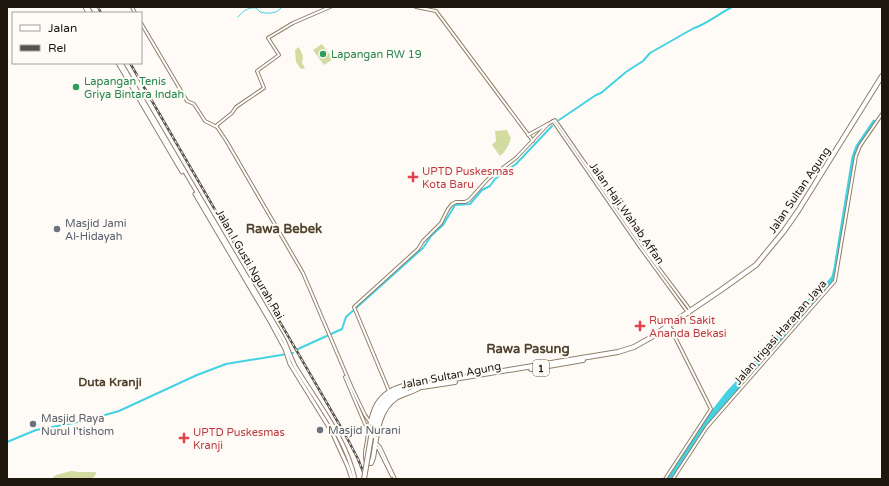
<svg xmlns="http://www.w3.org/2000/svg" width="889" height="486" viewBox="0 0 889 486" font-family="'Varela Round',sans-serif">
<rect width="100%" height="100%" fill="#fefbf6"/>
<g fill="#d2dba0">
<polygon points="322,44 333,59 324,65 313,50"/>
<polygon points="299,47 303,56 302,63 305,68 301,69 296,62 295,50"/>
<path d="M507 130 510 137H511C510 143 505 153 500 156L492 145 496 141 495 131Z"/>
<polygon points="71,471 79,472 96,472 95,476 91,479 51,479 56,475"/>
</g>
<polygon fill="#43d2e4" points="831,277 836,277 835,280 707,427 673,479 665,479 702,423 726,392 768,346 802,304 819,291"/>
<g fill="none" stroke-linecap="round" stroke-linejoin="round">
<path stroke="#43d2e4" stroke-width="1" d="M238 17C243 11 248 7 256 8L260 12C268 14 277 14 282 7"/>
<g stroke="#43d2e4" stroke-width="2">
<path d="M559 120 596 95 601 93 626 72 643 61 650 53 694 28C705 25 720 13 732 7"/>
<polyline points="298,349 342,329 346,317 423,248 431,236 443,225 455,205 470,204 482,190 490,186 495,179 516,164 552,126"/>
<polyline points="7,442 36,430 84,421 119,411 197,375 226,364 293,353"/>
</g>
<polyline stroke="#43d2e4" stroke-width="3" points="832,280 835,268 853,157 857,146 874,121"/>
<defs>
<g id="minor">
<polyline points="132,7 135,13"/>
<polyline points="416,7 436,11 533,141"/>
<polyline points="141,23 187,101 194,104 205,121 217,127 227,142 303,273 352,388 365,415 370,422"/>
<polyline points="553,121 640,247 689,314"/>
<polyline points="217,127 217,125 232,113 236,107 264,88 257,71 279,55 268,38 293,23 330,7"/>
<polyline points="528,135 548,124"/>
<polyline points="345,377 365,424 368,429"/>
<polyline points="389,391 354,307 418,249 423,241 441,223 448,209 452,204 456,202 465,202 469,200 488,179 516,158 548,124 555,120 645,250 691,311"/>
<polyline points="376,443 380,447 395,479"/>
<polyline points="375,447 378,448 392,476"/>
<polyline points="665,479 711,409 670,327"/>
<polyline points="673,479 707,427 835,281 856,156 860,146 882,114"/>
</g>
<g id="major">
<polyline points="85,7 88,13"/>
<polyline points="87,7 91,13"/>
<polyline points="118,63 182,172"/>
<path d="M121 63 284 340C288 349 291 358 295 366 316 401 346 438 355 479"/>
<polyline points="195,194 271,323 285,349 290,364 332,432 348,467 352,479"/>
</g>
<g id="highway">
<polyline points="668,329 672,331"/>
<polyline points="531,369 583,360"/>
<path d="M408 385C376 391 371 412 368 441 367 447 364 456 367 462L371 463 373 458C377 437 377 411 396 398 403 394 412 392 419 388"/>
<polyline points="422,387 455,382"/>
<path d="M373 425C379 398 393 391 418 385L618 352 634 347 650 338 721 290 756 265 784 231 798 211 882 76"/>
<path d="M376 426C379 409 389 397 406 391"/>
</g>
</defs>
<use href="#minor" stroke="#8f7f69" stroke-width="4"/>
<use href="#major" stroke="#8f7f69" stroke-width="5"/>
<use href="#highway" stroke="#8f7f69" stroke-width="6"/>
<use href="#minor" stroke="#fff" stroke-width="2"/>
<use href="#major" stroke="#fff" stroke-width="3"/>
<use href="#highway" stroke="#fff" stroke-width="4"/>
<defs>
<g id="rail">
<polyline points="98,7 101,13"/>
<polyline points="130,63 346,436 358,459 366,479"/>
</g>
</defs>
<use href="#rail" stroke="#57524a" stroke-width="2.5"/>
<use href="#rail" stroke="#fefbf6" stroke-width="1" stroke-dasharray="3" stroke-linecap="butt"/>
<defs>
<g id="highway-bridge">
<polyline points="374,436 376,426"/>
<polyline points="364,479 373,425"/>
</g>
</defs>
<use href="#highway-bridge" stroke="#8f7f69" stroke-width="6" stroke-linecap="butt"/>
<use href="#highway-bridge" stroke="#fff" stroke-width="4"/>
</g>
<g fill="#2e9e5b" stroke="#fefbf6" stroke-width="1.5">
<circle cx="323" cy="54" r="4"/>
<circle cx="76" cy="87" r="4"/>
</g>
<g fill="#e0444e" stroke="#fefbf6" stroke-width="1.5">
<path d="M411 171h4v4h4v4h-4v4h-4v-4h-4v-4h4z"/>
<path d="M638 320h4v4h4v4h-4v4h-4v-4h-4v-4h4z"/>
<path d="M182 432h4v4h4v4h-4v4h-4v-4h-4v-4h4z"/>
</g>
<g fill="#6b7280" stroke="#fefbf6" stroke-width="1.5">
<circle cx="57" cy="229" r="4"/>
<circle cx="33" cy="424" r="4"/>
<circle cx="320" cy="430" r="4"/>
</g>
<g text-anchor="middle" stroke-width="4" stroke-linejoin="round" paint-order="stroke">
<rect fill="#fefbf6" stroke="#605b54" stroke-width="1" x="533" y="360" width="16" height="16" rx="3"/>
<g font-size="10" font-weight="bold" fill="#1d170e">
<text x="541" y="372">1</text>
</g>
<g font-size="11" fill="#27864d" stroke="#fefbf6" text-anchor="start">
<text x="331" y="58">Lapangan RW 19</text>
<text x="84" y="85">Lapangan Tenis<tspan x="84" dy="13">Griya Bintara Indah</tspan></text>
</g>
<g font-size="11" fill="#be3a42" stroke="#fefbf6" text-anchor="start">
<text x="422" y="175">UPTD Puskesmas<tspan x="422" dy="13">Kota Baru</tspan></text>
<text x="649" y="324">Rumah Sakit<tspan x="649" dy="13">Ananda Bekasi</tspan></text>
<text x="193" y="436">UPTD Puskesmas<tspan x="193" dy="13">Kranji</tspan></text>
</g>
<g font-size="11" fill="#1d170e" stroke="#fefbf6">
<text transform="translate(799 190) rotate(-56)" y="4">Jalan Sultan Agung</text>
<text transform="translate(627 213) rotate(55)" y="4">Jalan Haji Wahab Affan</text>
<text transform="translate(250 264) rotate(60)" y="4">Jalan I Gusti Ngurah Rai</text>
<text transform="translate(780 332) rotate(-49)" y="4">Jalan Irigasi Harapan Jaya</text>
<text transform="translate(451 375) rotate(-11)" y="4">Jalan Sultan Agung</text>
</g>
<g font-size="11" fill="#5b616d" stroke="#fefbf6" text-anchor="start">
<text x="65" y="227">Masjid Jami<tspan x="65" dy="13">Al-Hidayah</tspan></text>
<text x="41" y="422">Masjid Raya<tspan x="41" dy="13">Nurul I'tishom</tspan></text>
<text x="328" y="434">Masjid Nurani</text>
</g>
<g font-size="12" font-weight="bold" fill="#50412d" stroke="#fefbf6">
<text x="110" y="386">Duta Kranji</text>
</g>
<g font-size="13" font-weight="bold" fill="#50412d" stroke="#fefbf6">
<text x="284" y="233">Rawa Bebek</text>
<text x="528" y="353">Rawa Pasung</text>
</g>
</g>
<rect width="889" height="486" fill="none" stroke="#1d170e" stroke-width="16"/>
<rect x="12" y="12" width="130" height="52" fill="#fefbf6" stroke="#a4a099"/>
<rect x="20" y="25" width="20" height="6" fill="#ffffff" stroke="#a4a099"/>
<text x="48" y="32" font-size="12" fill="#1d170e">Jalan</text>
<rect x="20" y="45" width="20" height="6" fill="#57524a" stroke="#a4a099"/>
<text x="48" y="52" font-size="12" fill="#1d170e">Rel</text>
</svg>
